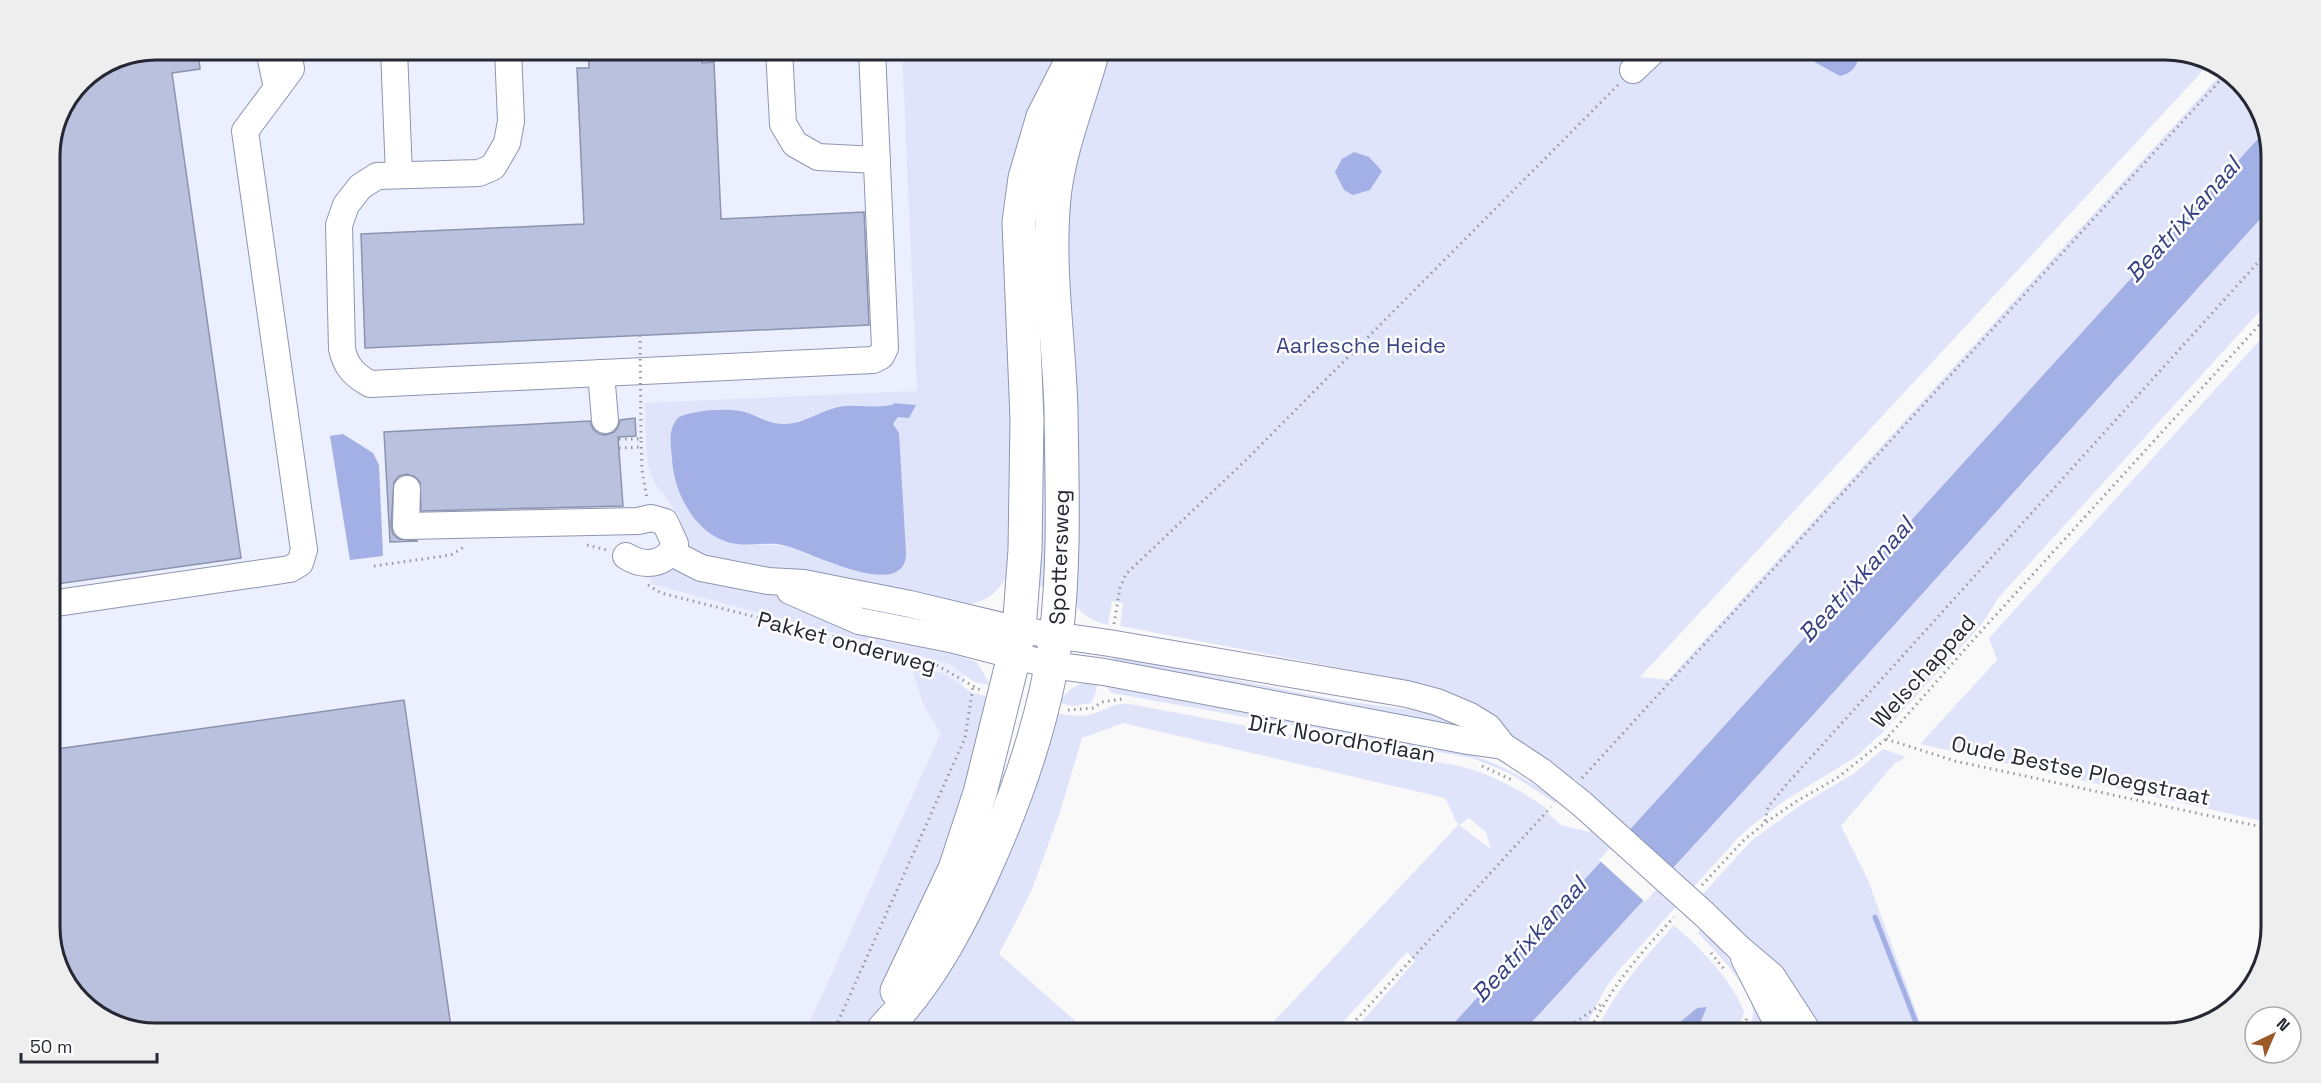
<svg xmlns="http://www.w3.org/2000/svg" width="2321" height="1083" viewBox="0 0 2321 1083" font-family="'Space Grotesk',sans-serif">
<rect width="100%" height="100%" fill="#f9f9f9"/>
<polygon fill="#ebeffe" points="156,50 943,50 976,571 961,704 816,1033 156,1033 115,1025 68,986 50,934 50,150 81,81 116,58"/>
<g fill="#dfe4fa" fill-rule="evenodd">
<path d="M902 50H2165L2206 58 2211 62 1640 677 1668 680 2223 72 2253 97 2265 131 1445 1033H1352L1415 961 1407 952 1333 1033H1263L1458 825 1445 798 1123 723 1082 738 1060 812 1031 892 999 954 1089 1033H896L1055 713C1066 715 1077 717 1089 715 1104 711 1113 702 1130 704L1464 767C1494 776 1521 790 1547 809L1545 811 1561 825 1590 832 1591 795 1575 779 1573 780 1552 762 1457 700 1414 682 1120 626 1123 603 1112 601 1108 625C1089 621 1076 611 1070 593L1005 579C995 596 981 605 961 604L707 561 690 550 679 516 654 482 648 465 646 443 645 403 917 391ZM895 403 913 404 902 416 894 420 893 424 895 426 900 571 888 575H877L829 563 787 546 748 544 686 508 673 476 670 437C683 433 742 413 750 414 761 415 769 425 785 425 805 424 821 409 841 406 854 404 886 409 895 403ZM1469 818 1486 832 1491 849 1459 825Z"/>
<polygon points="2271,207 2271,299 1999,597 1981,625 1883,732 1856,757 1787,799 1751,826 1737,839 1618,971 1605,989 1582,1033 1522,1033 1813,715"/>
<polygon points="2271,328 2271,823 1920,744 1997,660 1989,638"/>
<polygon points="667,568 784,596 873,639 947,653 977,662 990,685 974,682 950,664 652,584 650,575"/>
<polygon points="1113,656 1338,700 1435,713 1469,727 1466,732 1112,664"/>
<polygon points="910,663 945,674 971,692 992,698 988,745 895,976 868,1033 803,1033 815,1011 941,733 924,706"/>
<path d="M1098 681 1095 695 1091 703 1073 706 1059 703C1067 688 1081 681 1098 681Z"/>
<path d="M1108 683 1460 751C1496 762 1528 778 1558 801L1555 803 1509 773 1472 758 1112 693 1107 688Z"/>
<polygon points="1883,749 1906,757 1895,763 1841,826 1868,880 1924,1033 1815,1033 1700,897 1751,841 1801,805 1853,774"/>
<path d="M1674 925C1702 950 1729 977 1744 1011 1740 1036 1715 1033 1696 1033L1707 1008H1697L1667 1033H1595C1615 991 1643 960 1674 925Z"/>
<path d="M1702 928C1733 961 1755 995 1777 1033H1743C1749 1028 1753 1021 1753 1013 1754 991 1714 949 1698 933Z"/>
</g>
<g fill="#a3b0e5">
<path d="M1793 50H1859C1859 63 1854 73 1840 76Z"/>
<polygon points="2265,131 2271,150 2271,207 1813,715 1522,1033 1445,1033"/>
<polygon points="1354,152 1369,157 1382,171 1370,190 1353,195 1344,190 1335,172 1342,159"/>
<path d="M895 403 916 405 909 418 898 417 893 424 899 433 906 553C906 603 810 552 787 546 771 541 754 546 737 544 698 539 674 495 672 460 671 444 667 429 679 417 695 410 731 407 748 413 760 417 769 424 783 424 805 425 822 408 845 406 856 405 887 409 895 403Z"/>
<polygon points="343,434 373,453 379,465 383,556 350,560 330,436"/>
<polygon points="1707,1007 1696,1033 1667,1033 1697,1008"/>
</g>
<polygon fill="#f9f9f9" points="1628,828 1674,870 1645,902 1599,860"/>
<g fill="none" stroke-linecap="round" stroke-linejoin="round">
<polyline stroke="#a3b0e5" stroke-width="5" points="1875,917 1920,1033"/>
</g>
<g fill="#bac1de" stroke="#8c93af" stroke-width="1.5">
<polygon points="156,50 198,50 200,69 172,73 241,558 50,585 50,150 81,81 116,58"/>
<polygon points="588,50 702,50 702,63 714,62 721,219 864,212 869,325 365,348 361,234 584,224 577,68 589,68"/>
<polygon points="635,418 636,436 618,437 623,506 421,511 420,482 415,477 407,474 399,476 394,482 391,526 393,534 399,539 418,541 390,542 384,432 590,421 593,429 599,434 606,435 614,432 618,427 620,420"/>
<polygon points="404,700 452,1034 156,1034 115,1025 68,986 50,934 50,750"/>
</g>
<g fill="none" stroke-linecap="round" stroke-linejoin="round">
<defs>
<g id="minor">
<polyline points="269,50 277,88 291,69 288,50"/>
<polyline points="394,50 399,175"/>
<path d="M508 50 511 121 507 143 493 167 479 173 377 176 360 187 346 205 339 225 342 349C346 367 354 375 370 384L873 360 881 356 885 348 872 50"/>
<polyline points="779,50 783,124 795,144 818,157 877,160"/>
<polyline points="1633,70 1654,50"/>
<polyline points="601,373 605,420"/>
<path d="M407 489 406 526 638 521 651 518 665 522 675 544C667 566 643 567 626 556"/>
<polyline points="672,553 701,568 768,581 804,583 834,589 910,604 1019,630 1109,643 1407,694 1437,702 1470,716 1488,727 1503,746 1541,771 1582,804"/>
<polyline points="790,591 859,621 950,639 1051,665 1104,672 1468,741 1503,746"/>
<polyline points="50,604 290,569 300,563 304,550 245,131 277,88"/>
<polyline points="1704,914 1740,949 1772,976 1809,1033"/>
<polyline points="1744,958 1782,1033"/>
</g>
<g id="major">
<polyline points="897,991 955,869 980,793 1014,656 1019,630 1025,550 1027,419 1019,222 1025,178 1043,117 1068,68 1084,50"/>
<path d="M884 1029C929 982 958 928 985 868 1018 795 1045 718 1056 637 1065 562 1062 486 1061 410 1059 337 1046 262 1055 189 1062 140 1081 96 1093 50"/>
</g>
</defs>
<use href="#minor" stroke="#8e95b1" stroke-width="28"/>
<use href="#major" stroke="#8e95b1" stroke-width="35"/>
<g stroke="#97989d" stroke-width="3" stroke-dasharray="1.5 4.5" stroke-linecap="butt">
<polyline points="619,439 641,439 642,470 647,499"/>
<polyline points="619,448 641,447"/>
<polyline points="587,545 607,550"/>
<polyline points="374,566 451,555 464,547"/>
<polyline points="648,585 661,593 843,639"/>
<polyline points="1114,624 1120,588 1126,574 1246,460 1619,84"/>
<polyline points="879,649 933,663 980,690"/>
<polyline points="1068,710 1093,708 1102,702 1122,699"/>
<polyline points="1886,739 1955,761 2271,829"/>
<polyline points="1482,766 1512,780"/>
<polyline points="1582,778 2226,74"/>
<polyline points="1765,821 1768,807 1786,785 2271,248"/>
<polyline points="1702,885 1744,840 1765,823 1797,801 1837,778 1886,739 1975,638 2271,312"/>
<polyline points="1711,953 1724,969"/>
<polyline points="833,1033 965,738 973,687"/>
<polyline points="1344,1033 1551,807"/>
<polyline points="1560,1033 1603,1003"/>
<path d="M1589 1033C1611 986 1639 955 1674 917"/>
<polyline points="1734,1033 1744,1025 1748,1016"/>
</g>
<use href="#minor" stroke="#fff" stroke-width="26"/>
<use href="#major" stroke="#fff" stroke-width="33"/>
<defs>
<polyline id="minor-bridge" points="1582,804 1704,914"/>
</defs>
<use href="#minor-bridge" stroke="#8e95b1" stroke-width="28" stroke-linecap="butt"/>
<polyline stroke="#97989d" stroke-width="3" stroke-dasharray="1.5 4.5" stroke-linecap="butt" points="640,335 641,439"/>
<use href="#minor-bridge" stroke="#fff" stroke-width="26"/>
</g>
<g text-anchor="middle" stroke-width="5" stroke-linejoin="round" paint-order="stroke">
<g font-size="22" fill="#3a4485" stroke="#fff">
<text x="1361" y="353">Aarlesche Heide</text>
</g>
<g font-size="22" fill="#252732" stroke="#fff">
<text transform="translate(1059 557) rotate(-88)" y="8">Spottersweg</text>
<text transform="translate(847 642) rotate(15)" y="8">Pakket onderweg</text>
<text transform="translate(1923 671) rotate(-48)" y="8">Welschappad</text>
<text transform="translate(1342 738) rotate(10)" y="8">Dirk Noordhoflaan</text>
<text transform="translate(2081 770) rotate(12)" y="8">Oude Bestse Ploegstraat</text>
</g>
<g font-size="24" font-style="italic" fill="#374181" stroke="#fff">
<text transform="translate(2183 220) rotate(-48)" y="8">Beatrixkanaal</text>
<text transform="translate(1856 580) rotate(-48)" y="8">Beatrixkanaal</text>
<text transform="translate(1529 940) rotate(-48)" y="8">Beatrixkanaal</text>
</g>
</g>
<path d="M0 0H2321V1083H0ZM156 60H2165A96 96 0 0 1 2261 156V927A96 96 0 0 1 2165 1023H156A96 96 0 0 1 60 927V156A96 96 0 0 1 156 60Z" fill="#eeeeef" fill-rule="evenodd"/>
<path fill="none" stroke="#252732" stroke-width="3" d="M156 60H2165A96 96 0 0 1 2261 156V927A96 96 0 0 1 2165 1023H156A96 96 0 0 1 60 927V156A96 96 0 0 1 156 60Z"/>
<g transform="translate(2273 1035) rotate(44)"><circle r="28" fill="#ffffff" stroke="#a8a9ad" stroke-width="1.5"/>
<path d="M0-4.5L10 22L0 15L-10 22Z" fill="#9c5928"/>
<text y="-9" font-size="16" font-weight="bold" text-anchor="middle" fill="#252732">N</text>
</g>
<path d="M21 1053v9h136v-9" fill="none" stroke="#252732" stroke-width="3"/>
<text x="30" y="1053" font-size="18" fill="#252732" stroke="#ffffff" stroke-width="4.5" paint-order="stroke">50 m</text>
</svg>
